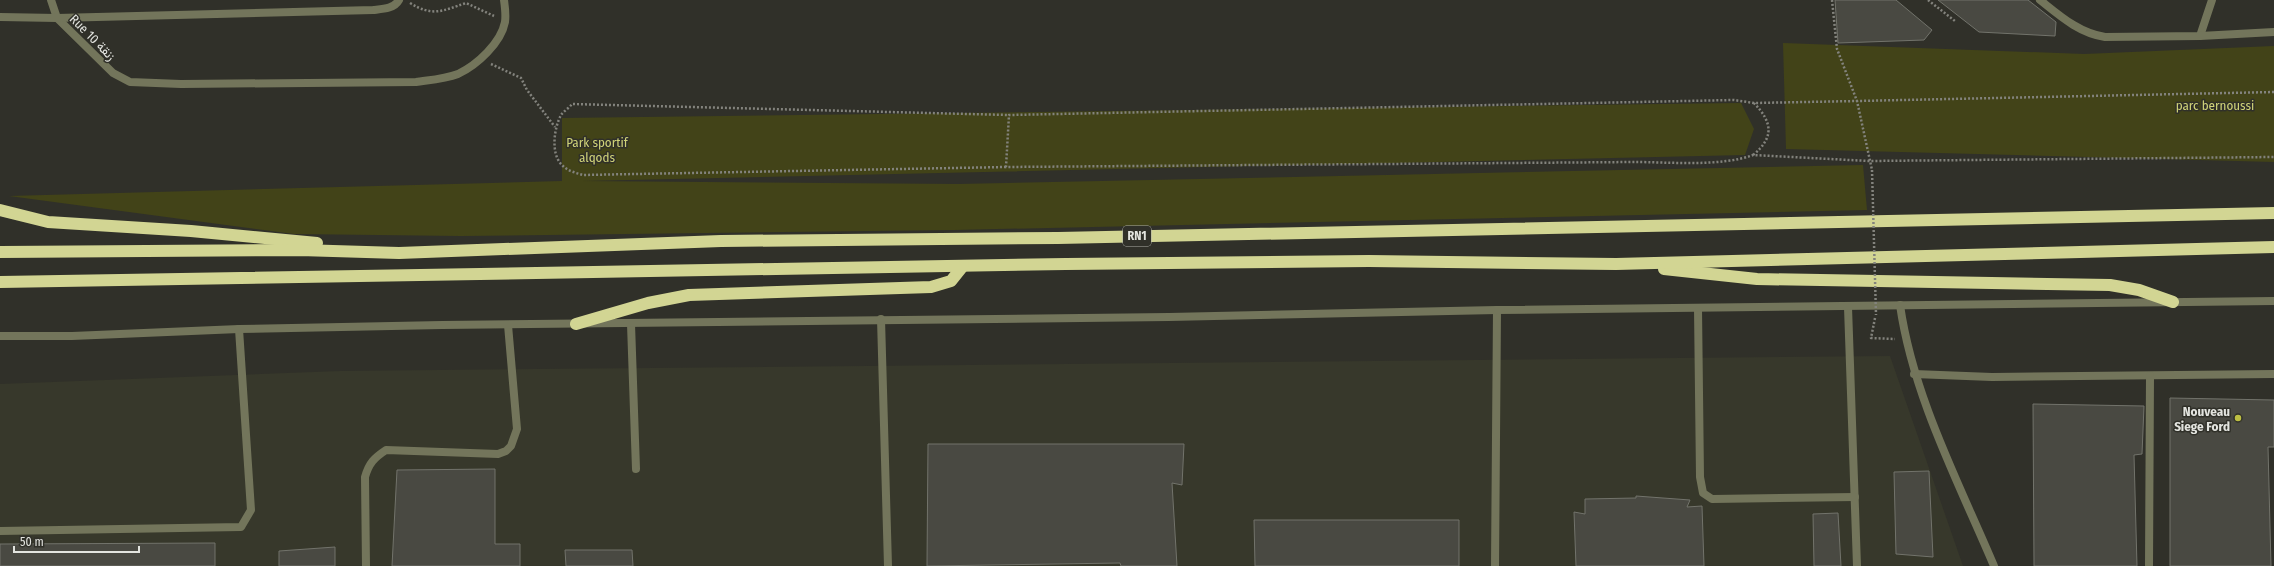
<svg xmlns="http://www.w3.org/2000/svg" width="2274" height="566" viewBox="0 0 2274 566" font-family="'Fira Sans Condensed',Vazirmatn,sans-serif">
<rect width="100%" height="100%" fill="#303029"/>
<polygon fill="#37382b" points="1890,356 1963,566 0,566 0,384 340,371"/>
<g fill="#424318">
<polygon points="1783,43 2084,54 2274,46 2274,162 1786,149"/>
<polygon points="1741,103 1754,129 1745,155 583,181 958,184 1863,165 1867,210 955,230 461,236 294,234 9,196 562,181 562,118"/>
</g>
<g fill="#494942" stroke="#72736b">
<polygon points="1835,0 1896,0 1932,30 1924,40 1838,43"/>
<polygon points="1938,0 2028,0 2056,22 2055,36 1979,32"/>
<polygon points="2170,398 2274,400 2274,447 2268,447 2271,566 2170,566"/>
<polygon points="2033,404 2144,406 2142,454 2134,455 2137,566 2034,566"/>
<polygon points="928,444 1184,444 1182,485 1172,483 1177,566 1121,566 1120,563 927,566"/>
<polygon points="495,469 495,544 520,544 520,566 392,566 397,470"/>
<polygon points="1929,471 1933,557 1896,554 1894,472"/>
<polygon points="1636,496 1690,500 1687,507 1702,506 1704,566 1576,566 1574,512 1585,514 1585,499 1636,498"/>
<polygon points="1838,513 1841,566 1814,566 1813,514"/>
<polygon points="1254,520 1459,520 1459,566 1255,566"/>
<polygon points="215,543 215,566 0,566 0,544"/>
<polygon points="335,547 335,566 279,566 279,551"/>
<polygon points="565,550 632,550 633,566 566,566"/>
</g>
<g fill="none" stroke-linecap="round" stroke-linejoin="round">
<g stroke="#83837d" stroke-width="2.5" stroke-dasharray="2 2" stroke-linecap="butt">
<polyline points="1832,0 1837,49 1857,101 1872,170"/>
<polyline points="1928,0 1955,21"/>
<path d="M410 3C433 17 442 11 466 3L494 16"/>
<polyline points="491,64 521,78 527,90 555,127"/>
<path d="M2274 92 1857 101 1754 103 1734 100 1009 115 1006 167 1634 162C1669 162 1721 167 1753 155L1869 161 2274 157"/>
<path d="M1753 155C1775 137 1772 122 1754 103"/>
<path d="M1006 167 583 175C576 173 568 171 563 166 550 155 554 128 561 115 564 111 569 108 572 104L1009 115"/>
<polyline points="1875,318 1871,338 1895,339"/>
</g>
<g stroke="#73755b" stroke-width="8">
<polyline points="2200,36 2212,0"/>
<polyline points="1848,307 1857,566"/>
<polyline points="1698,308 1700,477 1703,493 1712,499 1855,497"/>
<polyline points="881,319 888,566"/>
<polyline points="631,324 636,469"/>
<polyline points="1914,374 1992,377 2274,374"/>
<polyline points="0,531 241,527 251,510 239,329"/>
<path d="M366 566 365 477C369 463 374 458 386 450L498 454 506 451 511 446 517 429 508 325"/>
<polyline points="1495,566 1497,310"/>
<polyline points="2149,566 2150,376"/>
</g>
<g stroke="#73755b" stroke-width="8">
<path d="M51 0 57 18 113 73 130 82 181 84 416 82C430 80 445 79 458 74 477 65 501 43 505 22 506 15 505 7 504 0"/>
<path d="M2040 0C2060 16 2079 33 2105 37L2200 36 2274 32"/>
<path d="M0 17 57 18 373 10C382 9 394 9 399 0"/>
<path d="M1900 305C1913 396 1958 481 1994 566"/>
<polyline points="0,336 72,336 239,329 442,325 1169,317 1497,310 2274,301"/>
</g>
<g stroke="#d2d593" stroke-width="12">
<polyline points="0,210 48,222 191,231 317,243"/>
<polyline points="0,252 300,250 399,253 721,241 1058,238 2274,213"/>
<polyline points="1664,269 1757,279 2110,285 2139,290 2173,302"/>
<polyline points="0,282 1066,264 1369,261 1616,264 2274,247"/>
<polyline points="576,324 648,303 689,295 931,287 951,281 963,266"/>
</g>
<polyline stroke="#83837d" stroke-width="2.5" stroke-dasharray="2 2" stroke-linecap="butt" points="1872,170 1876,315"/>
</g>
<circle fill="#bdbf43" stroke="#303029" stroke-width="1.5" cx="2238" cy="418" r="4"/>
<g text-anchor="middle" stroke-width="3" stroke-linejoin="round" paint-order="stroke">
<rect fill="#303029" stroke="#adaea8" stroke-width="1" x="1123" y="226" width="28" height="20" rx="3"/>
<g font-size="12" font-weight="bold" fill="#e3e4df">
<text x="1137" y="240">RN1</text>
</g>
<g font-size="13" fill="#e3e4df" stroke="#303029">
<text transform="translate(93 37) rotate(45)" y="5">Rue 10 زنقة</text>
</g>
<g font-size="13" fill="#d0d378" stroke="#303029">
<text x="2215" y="110">parc bernoussi</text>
<text x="597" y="147">Park sportif<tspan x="597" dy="15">alqods</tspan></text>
</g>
<g font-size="13" font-weight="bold" fill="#e3e4df" stroke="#303029" text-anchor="end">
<text x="2230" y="416">Nouveau<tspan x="2230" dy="15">Siege Ford</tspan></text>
</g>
</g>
<path d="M14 546v6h125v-6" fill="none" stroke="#e3e4df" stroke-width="2"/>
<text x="20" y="546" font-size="12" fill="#e3e4df" stroke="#303029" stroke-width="3" paint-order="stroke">50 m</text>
</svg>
